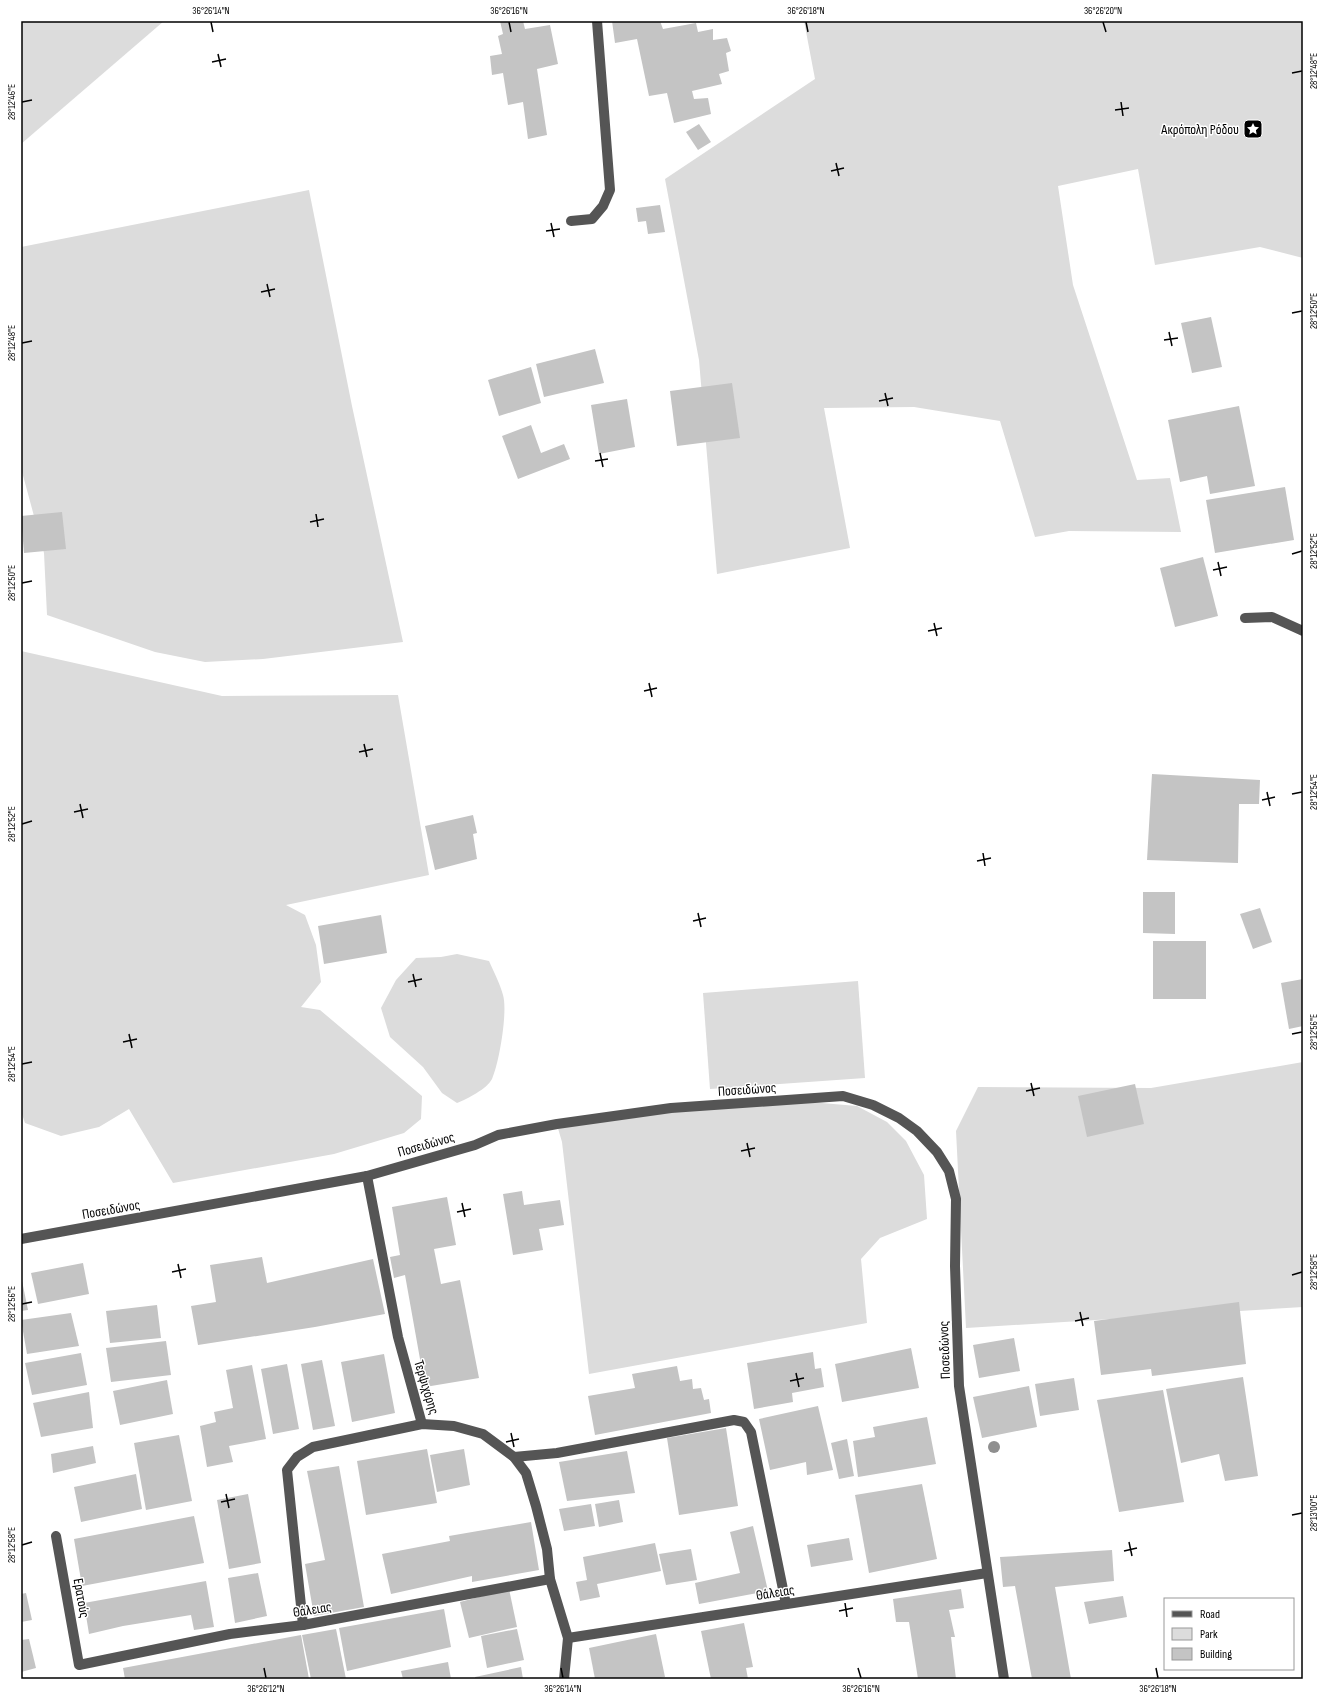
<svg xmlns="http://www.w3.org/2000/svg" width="1324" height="1700" viewBox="0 0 1324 1700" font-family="'Sofia Sans Condensed',sans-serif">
<rect width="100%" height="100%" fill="#fff"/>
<g fill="#dcdcdc">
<polygon points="21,21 164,21 21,144"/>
<polygon points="804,21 1303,21 1303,258 1260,247 1155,265 1138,169 1058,186 1073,285 1137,480 1170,478 1181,532 1069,531 1035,537 1000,421 914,407 824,408 850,548 717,574 699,360 665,179 815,79"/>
<polygon points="309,190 352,406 403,642 263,659 205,662 155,652 47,615 44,553 21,468 21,247"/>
<polygon points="21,651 222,696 398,695 429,875 286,905 305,915 316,945 321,982 301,1007 320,1010 422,1096 421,1119 404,1133 334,1154 173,1183 129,1109 99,1127 61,1136 25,1123 21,1111"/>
<path d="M457 954 489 961C494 972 500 984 503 995 508 1011 499 1064 492 1079 487 1089 467 1099 457 1103L442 1093 423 1067 390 1037 381 1008 396 980 416 958 441 957Z"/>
<polygon points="858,981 865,1078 710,1089 703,993"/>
<polygon points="1303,1062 1303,1307 966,1328 956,1131 978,1087 1151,1088"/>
<polygon points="810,1102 857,1106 887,1122 906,1141 924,1175 927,1219 880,1238 861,1259 867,1323 589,1374 562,1142 557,1125 666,1112"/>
</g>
<g fill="#c4c4c4">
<polygon points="500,21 523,21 525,29 550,25 558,64 537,69 547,135 528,139 523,102 508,105 503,73 492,75 490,56 502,54 498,36 503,34"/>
<polygon points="612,21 660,21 663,29 696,23 698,32 713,29 713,40 727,38 731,51 726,53 729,71 719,74 722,84 692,91 694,99 708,98 711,114 674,123 667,93 649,96 637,39 615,43"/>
<polygon points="699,124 711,142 698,150 686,132"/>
<polygon points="660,205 665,232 648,234 646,221 638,222 636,208"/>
<polygon points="1211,317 1222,367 1192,373 1181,323"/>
<polygon points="595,349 604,383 544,397 536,364"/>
<polygon points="531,367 541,403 499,416 488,380"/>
<polygon points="732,383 740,438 677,446 670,391"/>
<polygon points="627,399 635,447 599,454 591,405"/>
<polygon points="1239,406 1255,486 1210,494 1207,476 1180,482 1168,420"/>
<polygon points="531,425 541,453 564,444 570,459 518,479 502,436"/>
<polygon points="1285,487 1294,540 1215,553 1206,500"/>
<polygon points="62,512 66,549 24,553 21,516"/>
<polygon points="1203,557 1218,616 1175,627 1160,568"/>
<polygon points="1152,774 1260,780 1259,804 1239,804 1238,863 1147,860"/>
<polygon points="473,815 477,833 473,834 477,859 435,870 425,826"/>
<polygon points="1143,892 1175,892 1175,934 1143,933"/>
<polygon points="1260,908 1272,942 1253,949 1240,914"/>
<polygon points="381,915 387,953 324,964 318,926"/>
<rect x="1153" y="941" width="53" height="58"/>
<polygon points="1303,979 1303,1026 1289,1029 1281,983"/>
<polygon points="1135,1084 1144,1124 1087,1137 1078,1096"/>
<polygon points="522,1191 524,1205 560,1200 564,1225 539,1229 543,1250 513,1255 503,1194"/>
<polygon points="447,1197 456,1245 434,1249 441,1284 460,1280 479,1378 425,1387 405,1275 394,1278 390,1257 400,1255 392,1207"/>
<polygon points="262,1257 267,1283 373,1259 385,1314 315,1327 198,1345 191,1306 216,1302 210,1265"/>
<polygon points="83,1263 89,1294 38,1304 31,1273"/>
<polygon points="21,1276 28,1310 21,1311"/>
<polygon points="1239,1302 1246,1364 1152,1376 1151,1369 1101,1375 1094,1321"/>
<polygon points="157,1305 161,1338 110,1343 106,1311"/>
<polygon points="71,1313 79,1346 27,1354 21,1320"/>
<polygon points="1014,1338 1020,1371 979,1378 973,1345"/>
<polygon points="166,1341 171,1375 111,1382 106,1348"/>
<polygon points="911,1348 919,1388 842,1402 835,1364"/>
<polygon points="813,1352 815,1369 821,1368 824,1387 792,1393 793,1402 754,1409 747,1363"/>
<polygon points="81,1353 87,1385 32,1395 25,1363"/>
<polygon points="384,1354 395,1413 352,1422 341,1362"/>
<polygon points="322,1360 335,1426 313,1430 301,1364"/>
<polygon points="287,1364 299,1429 273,1434 261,1369"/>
<polygon points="252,1365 266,1439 229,1446 233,1462 207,1467 200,1426 216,1422 214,1412 233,1408 226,1370"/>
<polygon points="677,1366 680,1381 692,1379 693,1389 701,1388 704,1400 709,1399 711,1413 595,1435 588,1396 635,1388 632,1374"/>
<polygon points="1243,1377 1258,1476 1225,1481 1219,1454 1181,1463 1166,1389"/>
<polygon points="1074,1378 1079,1410 1040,1416 1035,1384"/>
<polygon points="167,1380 173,1414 120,1425 113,1391"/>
<polygon points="1029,1386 1037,1427 982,1438 973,1397"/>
<polygon points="1163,1390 1184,1502 1119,1512 1097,1400"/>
<polygon points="89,1392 93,1428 41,1437 33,1403"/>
<polygon points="818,1406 833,1470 807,1475 806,1462 770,1470 759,1419"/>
<polygon points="927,1417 936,1464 858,1477 853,1441 875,1437 873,1427"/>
<polygon points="726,1428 738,1506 679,1515 667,1438"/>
<polygon points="179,1435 192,1501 146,1510 134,1443"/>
<polygon points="847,1439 854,1476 839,1479 831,1443"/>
<polygon points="93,1446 96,1463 53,1473 51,1454"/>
<polygon points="427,1449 437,1503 366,1515 357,1461"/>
<polygon points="464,1449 470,1485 437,1492 430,1455"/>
<polygon points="627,1451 635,1493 567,1501 559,1462"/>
<polygon points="339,1466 364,1607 314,1616 305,1564 325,1560 307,1471"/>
<polygon points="136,1474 142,1509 81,1522 74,1487"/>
<polygon points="922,1484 937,1559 869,1573 855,1495"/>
<polygon points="248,1494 261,1563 229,1569 217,1500"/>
<polygon points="619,1500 623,1522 599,1527 595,1504"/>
<polygon points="591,1504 595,1526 564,1531 559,1509"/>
<polygon points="194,1516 204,1563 82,1586 74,1539"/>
<polygon points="531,1522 539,1570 472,1582 472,1576 391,1594 382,1554 450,1541 449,1536"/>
<polygon points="753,1526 768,1591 699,1604 695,1583 740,1573 730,1532"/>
<polygon points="849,1538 853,1560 811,1567 807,1545"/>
<polygon points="655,1543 661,1571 597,1584 600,1597 580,1601 576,1582 587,1580 583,1557"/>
<polygon points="691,1549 697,1580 666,1585 659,1554"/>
<polygon points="1112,1550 1114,1581 1055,1587 1071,1679 1032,1679 1015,1586 1003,1587 1000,1557"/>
<polygon points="258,1573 267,1616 235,1623 228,1578"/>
<polygon points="206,1581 214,1627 194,1630 191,1615 123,1626 89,1634 84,1603"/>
<polygon points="509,1589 517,1627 469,1638 460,1602"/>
<polygon points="961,1589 964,1608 949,1610 955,1637 951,1637 956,1679 918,1679 909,1622 896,1622 893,1599"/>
<polygon points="26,1593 32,1620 21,1622 21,1594"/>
<polygon points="1123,1596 1127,1617 1089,1624 1084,1602"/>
<polygon points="444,1609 451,1647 347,1671 339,1628"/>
<polygon points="744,1623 753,1667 746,1668 748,1679 711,1679 701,1631"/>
<polygon points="336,1629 346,1679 311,1679 302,1635"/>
<polygon points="517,1629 524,1660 487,1668 481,1636"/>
<polygon points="656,1634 665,1677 656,1679 595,1679 589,1648"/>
<polygon points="301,1635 309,1679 125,1679 123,1668"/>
<polygon points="29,1639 36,1668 21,1672 21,1640"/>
<polygon points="448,1662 451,1679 403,1679 401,1671"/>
<polygon points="521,1667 523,1679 475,1679 475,1677"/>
</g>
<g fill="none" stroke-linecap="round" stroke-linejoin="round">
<g stroke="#555" stroke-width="10">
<polyline points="571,221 592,219 603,206 610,190 597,21"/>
<polyline points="1245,618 1272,617 1303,631"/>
<polyline points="367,1176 398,1337 422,1424"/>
<polyline points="21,1239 367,1176 475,1145 498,1135 557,1124 671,1108 843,1096 873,1105 899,1118 917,1131 937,1152 949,1171 956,1199 955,1266 959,1386 1004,1679"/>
<polyline points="514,1457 557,1453 734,1420 744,1422 751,1432 786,1604"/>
<polyline points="56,1536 79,1665 230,1634 303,1625 550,1579"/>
<polyline points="303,1625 287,1470 297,1457 313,1447 422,1424 454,1426 483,1434 514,1457 526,1473 536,1506 547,1549 550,1579 568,1638 564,1679"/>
<polyline points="568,1638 987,1573"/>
</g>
</g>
<circle fill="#8f8f8f" cx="994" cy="1447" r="6"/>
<path fill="none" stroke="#000" stroke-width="1.5" d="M211 22 213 32M509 22 511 32M806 22 808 32M1103 22 1106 32M218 54 221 67M212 62 226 59M1292 73 1302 71M22 102 32 100M1121 102 1123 116M1115 110 1129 108M836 163 839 176M831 171 844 168M551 223 554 237M546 231 560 229M267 284 270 297M261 292 275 289M1292 313 1302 311M1169 332 1172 346M1164 340 1178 338M22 343 32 341M885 393 888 406M879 401 893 398M600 453 603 467M595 461 608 459M316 514 318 527M310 522 324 519M1292 554 1302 551M1218 562 1221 576M1213 570 1227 567M22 583 32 581M934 623 937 636M928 631 942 628M649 683 652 697M644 691 657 688M364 744 367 757M359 752 373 749M1267 792 1270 806M1292 794 1302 792M1262 800 1275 797M80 804 83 818M74 812 88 809M22 824 32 821M983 853 985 866M977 861 991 858M698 913 701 927M693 921 706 918M413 974 416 987M408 982 422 979M129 1034 132 1048M1292 1034 1302 1032M123 1042 137 1039M22 1064 32 1062M1031 1083 1034 1096M1026 1091 1040 1088M747 1143 750 1157M741 1151 755 1148M462 1203 465 1217M457 1212 471 1209M178 1264 181 1278M172 1272 186 1269M1292 1275 1302 1272M22 1304 32 1302M1080 1312 1083 1326M1075 1321 1089 1318M796 1373 799 1387M790 1381 804 1378M511 1433 514 1447M506 1442 519 1439M226 1494 229 1508M221 1502 235 1499M1292 1515 1302 1513M1129 1542 1132 1556M22 1545 32 1542M1124 1551 1137 1548M845 1603 847 1617M839 1611 853 1608M264 1668 266 1678M561 1668 563 1678M858 1668 861 1678M1156 1668 1158 1678"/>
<defs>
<symbol id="sight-square" viewBox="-11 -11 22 22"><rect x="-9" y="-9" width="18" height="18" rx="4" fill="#000" stroke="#fff"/><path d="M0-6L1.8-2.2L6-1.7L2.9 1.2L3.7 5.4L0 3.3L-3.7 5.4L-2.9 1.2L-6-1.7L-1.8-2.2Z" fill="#fff"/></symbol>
</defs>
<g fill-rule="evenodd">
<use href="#sight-square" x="1242" y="118" width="22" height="22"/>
</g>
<g text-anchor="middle" stroke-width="3" stroke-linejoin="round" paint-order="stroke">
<g font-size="14" fill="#000" stroke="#fff" text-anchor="end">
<text x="1239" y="134">Ακρόπολη Ρόδου</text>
</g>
<g font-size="14" fill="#000" stroke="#fff">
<text transform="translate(747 1089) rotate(-4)" y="5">Ποσειδώνος</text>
<text transform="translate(426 1144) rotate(-16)" y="5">Ποσειδώνος</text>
<text transform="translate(111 1209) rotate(-10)" y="5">Ποσειδώνος</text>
<text transform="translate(944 1350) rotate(-92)" y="5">Ποσειδώνος</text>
<text transform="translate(427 1387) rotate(73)" y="5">Τερψιχόρης</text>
<text transform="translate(775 1592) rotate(-9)" y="5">Θάλειας</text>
<text transform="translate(82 1598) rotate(80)" y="5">Ερατούς</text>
<text transform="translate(312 1609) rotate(-9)" y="5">Θάλειας</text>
</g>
</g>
<rect width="1324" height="1700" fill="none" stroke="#ffffff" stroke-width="44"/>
<rect x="1164" y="1598" width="130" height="72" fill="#ffffff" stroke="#999999"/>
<rect x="1172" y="1611" width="20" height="6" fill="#555555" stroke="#999999"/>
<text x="1200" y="1618" font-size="12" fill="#000000">Road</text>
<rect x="1172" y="1628" width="20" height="12" fill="#dcdcdc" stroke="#999999"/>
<text x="1200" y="1638" font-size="12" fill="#000000">Park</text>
<rect x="1172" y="1648" width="20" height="12" fill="#c4c4c4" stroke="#999999"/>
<text x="1200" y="1658" font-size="12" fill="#000000">Building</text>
<rect x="22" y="22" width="1280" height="1656" fill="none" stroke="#000" stroke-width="1.5"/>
<g font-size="10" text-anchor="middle" fill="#000">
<text x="211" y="14">36°26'14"N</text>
<text x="509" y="14">36°26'16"N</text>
<text x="806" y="14">36°26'18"N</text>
<text x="1103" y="14">36°26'20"N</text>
<text transform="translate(1313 71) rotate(-90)" y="4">28°12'48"E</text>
<text transform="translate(11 102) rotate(-90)" y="4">28°12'46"E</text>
<text transform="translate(1313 311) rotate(-90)" y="4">28°12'50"E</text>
<text transform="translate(11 343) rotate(-90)" y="4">28°12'48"E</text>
<text transform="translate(1313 551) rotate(-90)" y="4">28°12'52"E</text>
<text transform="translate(11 583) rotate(-90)" y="4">28°12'50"E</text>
<text transform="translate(1313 792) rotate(-90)" y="4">28°12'54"E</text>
<text transform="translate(11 824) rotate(-90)" y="4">28°12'52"E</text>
<text transform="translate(1313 1032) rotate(-90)" y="4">28°12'56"E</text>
<text transform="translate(11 1064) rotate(-90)" y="4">28°12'54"E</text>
<text transform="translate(1313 1272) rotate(-90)" y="4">28°12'58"E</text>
<text transform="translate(11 1304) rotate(-90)" y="4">28°12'56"E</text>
<text transform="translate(1313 1513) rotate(-90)" y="4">28°13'00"E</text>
<text transform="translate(11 1545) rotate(-90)" y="4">28°12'58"E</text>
<text x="266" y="1692">36°26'12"N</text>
<text x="563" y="1692">36°26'14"N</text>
<text x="861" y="1692">36°26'16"N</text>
<text x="1158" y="1692">36°26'18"N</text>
</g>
</svg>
